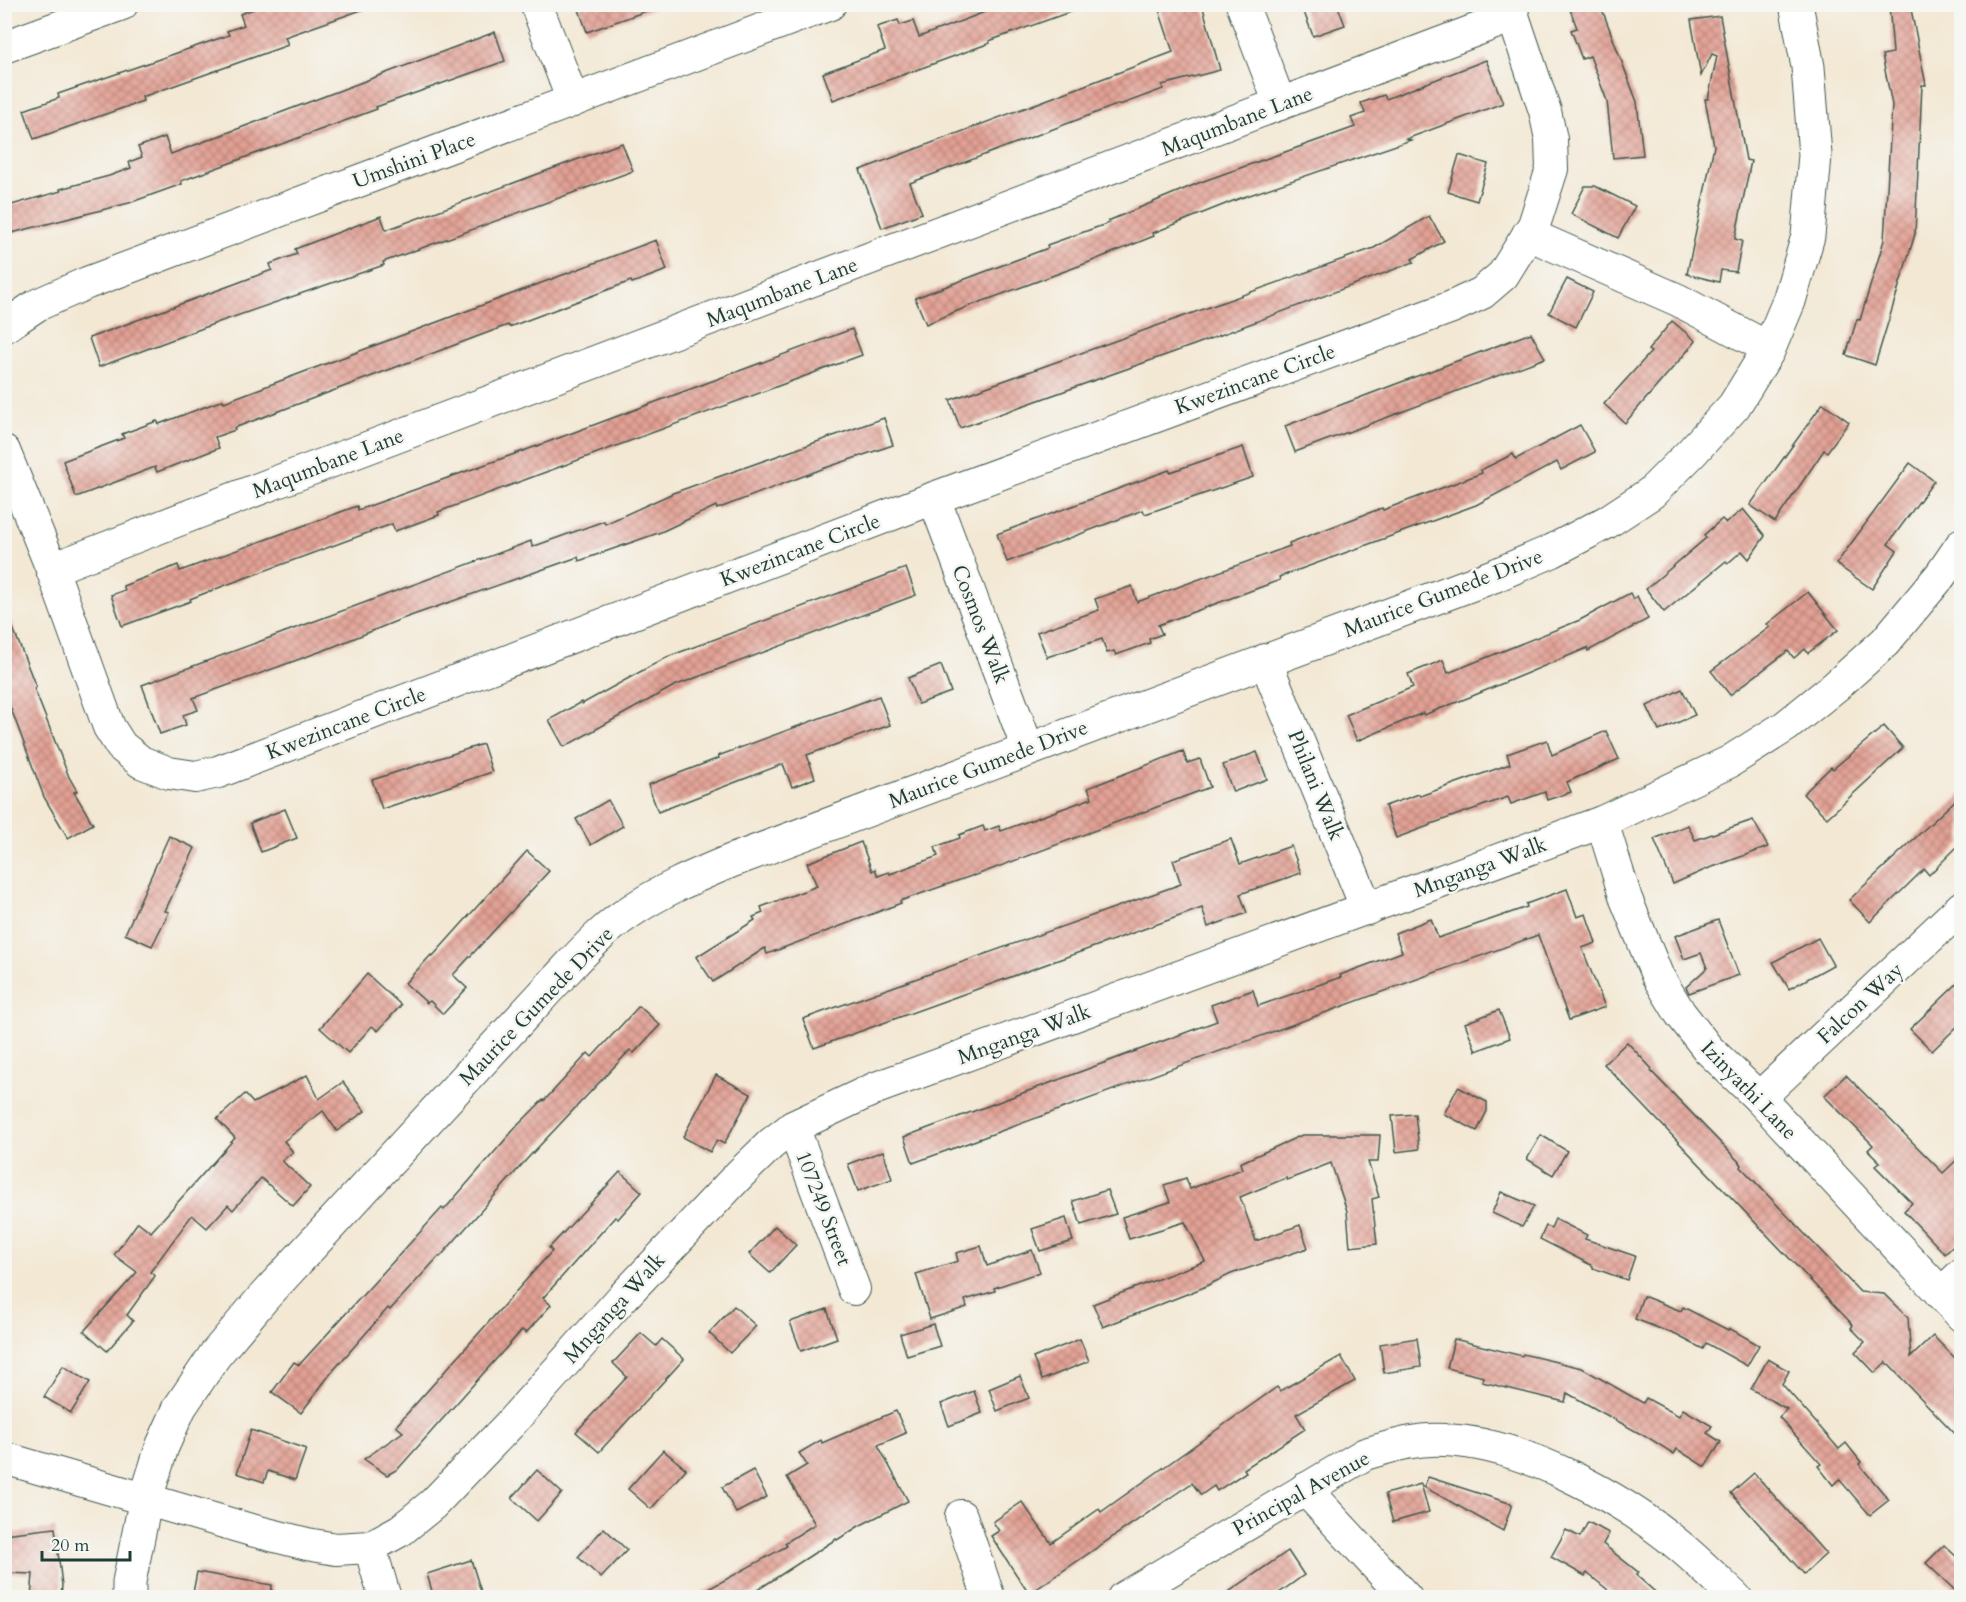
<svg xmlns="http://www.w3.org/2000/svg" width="1966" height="1602" viewBox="0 0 1966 1602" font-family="Cardo,serif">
<defs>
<pattern id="building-cross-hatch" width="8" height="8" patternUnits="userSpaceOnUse" patternTransform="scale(1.5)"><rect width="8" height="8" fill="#e3a094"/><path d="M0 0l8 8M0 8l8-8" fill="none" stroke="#b7847a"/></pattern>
</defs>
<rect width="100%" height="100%" fill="#f6f6f2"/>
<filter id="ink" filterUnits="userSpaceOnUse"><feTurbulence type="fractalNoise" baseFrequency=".0167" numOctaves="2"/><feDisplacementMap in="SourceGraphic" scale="12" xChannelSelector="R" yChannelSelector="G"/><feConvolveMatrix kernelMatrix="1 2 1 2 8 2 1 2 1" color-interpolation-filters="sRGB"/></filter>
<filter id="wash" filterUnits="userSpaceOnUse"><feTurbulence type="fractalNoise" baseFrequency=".008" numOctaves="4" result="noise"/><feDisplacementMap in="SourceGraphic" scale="24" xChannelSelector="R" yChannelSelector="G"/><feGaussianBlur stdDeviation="1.35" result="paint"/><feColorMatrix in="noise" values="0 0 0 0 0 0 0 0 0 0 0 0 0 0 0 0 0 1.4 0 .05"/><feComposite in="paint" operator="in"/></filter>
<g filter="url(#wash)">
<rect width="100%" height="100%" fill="#f3e8d4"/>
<g id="blocks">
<g fill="url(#building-cross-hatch)">
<polygon points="267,4 366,4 367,8 285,37 288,45 142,97 143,101 34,139 24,110 59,98 58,94 229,35 227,31 244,25 240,14"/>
<polygon points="577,4 655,4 655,8 587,32"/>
<polygon points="1006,4 1080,4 1081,8 989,41 990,43 930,65 833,100 823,73 885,50 877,27 898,20 900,25 913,21 919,37"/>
<polygon points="1157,4 1202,4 1220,70 1162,85 1163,89 1120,105 1119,104 910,183 922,213 882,228 860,170 1173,52"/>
<polygon points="1301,4 1337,4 1345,25 1313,36"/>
<polygon points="1568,4 1600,4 1637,102 1643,155 1613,158 1607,101 1590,56 1582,59 1571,30 1577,28"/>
<polygon points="1889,4 1910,4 1926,85 1922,85 1915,234 1875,365 1846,355 1857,319 1860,320 1884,240 1892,105 1882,55 1893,53"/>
<polygon points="1720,16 1746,160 1751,161 1735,239 1742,241 1736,272 1721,270 1719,282 1687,274 1714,146 1705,99 1708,99 1717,56 1712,54 1701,76 1691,20"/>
<polygon points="495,32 505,61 376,107 377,109 181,181 182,184 129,203 4,235 4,207 61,191 60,189 109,176 131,168 129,162 142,157 138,147 165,137 171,154"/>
<polygon points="1486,60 1503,103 1406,139 1411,140 1238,199 1153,233 1154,236 1087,263 967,307 926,324 915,298 1048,248 1047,245 1109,223 1108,221 1201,182 1355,127 1351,118 1365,113 1361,103 1384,95 1386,99"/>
<polygon points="622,143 633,171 383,262 384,265 349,277 219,322 99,367 89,338 272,270 270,264 297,254 295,249 381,216 386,230"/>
<polygon points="1459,155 1488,164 1477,201 1448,192"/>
<polygon points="1585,186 1595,186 1635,206 1618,238 1571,214"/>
<polygon points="1429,216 1444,241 1412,259 1414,262 1194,345 960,428 950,400 1374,248"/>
<polygon points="656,240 667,270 632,283 631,281 509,327 508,325 234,428 235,430 215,437 219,448 157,472 155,467 76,497 63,461 124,438 122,434 157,421 159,424 223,400 224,402"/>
<polygon points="1567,279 1593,292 1576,327 1549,313"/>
<polygon points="1672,321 1696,341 1625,423 1604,404 1651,352 1648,350"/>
<polygon points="852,329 862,355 438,512 439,515 395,531 392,524 226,585 190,599 191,601 122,626 111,595 125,590 123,586 178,565 180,571 357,506 358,510 537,446"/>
<polygon points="1531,333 1545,358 1295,452 1285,426"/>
<polygon points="1823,403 1849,422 1827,452 1824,450 1775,522 1750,505"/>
<polygon points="884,418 893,445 822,469 717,509 716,506 661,532 579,561 578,557 399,620 330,648 193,698 198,710 183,715 186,725 160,734 142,685 531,541 532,547 604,521 605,524 673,493"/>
<polygon points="1580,425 1595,452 1561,470 1557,462 1476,505 1279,577 1280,580 1158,625 1162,634 1149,639 1150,643 1116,655 1114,651 1107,653 1102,639 1047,657 1037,632 1099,610 1095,599 1132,586 1137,602 1290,546 1289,543 1382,508 1383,510 1482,473 1481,470 1513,454 1516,459"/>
<polygon points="1243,447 1253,477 1145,514 1143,510 1007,562 997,534 1169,470 1170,472"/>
<polygon points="1910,463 1934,481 1888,544 1897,551 1872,589 1836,564"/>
<polygon points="1743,509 1765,536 1749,559 1742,551 1728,563 1726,561 1664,612 1646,589 1706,538 1704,535 1722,519 1726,523"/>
<polygon points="906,568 916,595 674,686 564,747 549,720 581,702 582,704 667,657"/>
<polygon points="1808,592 1838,630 1808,653 1805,649 1794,658 1788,651 1730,695 1711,671 1770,627 1767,624"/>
<polygon points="1630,593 1633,599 1637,596 1648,619 1588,651 1587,648 1470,697 1424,715 1423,713 1357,741 1346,715 1413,687 1408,674 1443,660 1448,673 1580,620"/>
<polygon points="6,610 36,687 34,688 69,777 77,791 74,792 93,824 68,838 44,797 4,690 4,611"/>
<polygon points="941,665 951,692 918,704 908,678"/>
<polygon points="1682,689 1695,715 1659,731 1647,706"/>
<polygon points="879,696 890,725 807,755 815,778 792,787 783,764 658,812 648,785 719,758 718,756"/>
<polygon points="1884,726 1903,748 1827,818 1803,794 1831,767 1833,769"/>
<polygon points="1606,731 1619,759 1567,782 1571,792 1547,800 1545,792 1511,804 1508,797 1431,824 1431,825 1396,838 1385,806 1419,794 1420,796 1510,764 1507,754 1547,740 1552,755"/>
<polygon points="483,744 492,772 382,809 372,780"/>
<polygon points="1183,751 1187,763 1200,759 1210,787 974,876 974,875 900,901 901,903 767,954 765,948 713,982 696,957 755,920 753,917 763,913 761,907 817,886 807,863 861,842 872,871 875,869 878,876 889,872 890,874 938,856 935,847 960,838 959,835 983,826 985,831 999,826 1001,831 1092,798 1088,788"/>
<polygon points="1257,752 1267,779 1233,792 1223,765"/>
<polygon points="1962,794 1962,842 1929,875 1924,869 1870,922 1849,900"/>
<polygon points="608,800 623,826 591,845 576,819"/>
<polygon points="285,809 297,838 261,852 250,823"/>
<polygon points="1753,820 1768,847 1707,869 1673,884 1654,839 1688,825 1695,840"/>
<polygon points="169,836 195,848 165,911 169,912 152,946 125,934"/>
<polygon points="1231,839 1240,864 1291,846 1301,873 1240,894 1247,913 1208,927 1202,908 814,1048 803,1019 1181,884 1173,860"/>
<polygon points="527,851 549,871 453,975 467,988 443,1014 430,1001 427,1003 405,983 431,955 432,957"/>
<polygon points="1567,889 1577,917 1586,914 1596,943 1582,948 1605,1007 1569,1020 1538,935 913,1163 904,1137 1217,1021 1211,1005 1253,990 1258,1006 1341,977 1340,975 1402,952 1395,933 1431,919 1438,938 1527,907 1526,904"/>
<polygon points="1718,920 1739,975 1689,993 1686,987 1707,968 1701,953 1684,959 1675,936"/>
<polygon points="1818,938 1833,965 1789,989 1773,962"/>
<polygon points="367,974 401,1005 378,1031 372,1026 348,1053 320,1028"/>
<polygon points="1962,979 1962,1022 1932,1051 1910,1029"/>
<polygon points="639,1006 660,1025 634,1053 630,1050 527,1159 440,1257 439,1256 390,1310 388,1308 331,1373 301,1413 272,1392 294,1362 299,1365 442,1208 444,1210 517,1126 543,1100 544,1101 588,1053 592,1057"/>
<polygon points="1499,1010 1510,1038 1476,1051 1465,1023"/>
<polygon points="1627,1042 1652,1069 1651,1071 1742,1165 1741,1167 1860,1292 1884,1294 1908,1318 1911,1357 1933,1336 1962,1365 1962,1441 1886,1362 1875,1373 1855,1352 1865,1342 1851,1328 1853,1325 1604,1064"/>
<polygon points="307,1075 319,1099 343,1082 365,1111 337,1131 323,1111 284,1141 293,1152 282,1161 310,1187 293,1206 261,1178 233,1210 228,1205 207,1228 192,1215 150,1272 155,1276 127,1315 133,1321 107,1351 84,1331 137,1272 114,1255 138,1222 151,1232 235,1138 217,1119 245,1094 253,1103"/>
<polygon points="716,1075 751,1094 724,1144 717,1140 710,1152 683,1137"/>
<polygon points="1846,1075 1943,1173 1962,1155 1962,1238 1945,1254 1904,1211 1912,1203 1875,1166 1880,1162 1868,1150 1873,1145 1824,1096"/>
<polygon points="1458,1087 1487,1102 1487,1111 1477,1131 1444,1114"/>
<polygon points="1415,1114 1419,1149 1396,1152 1392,1116"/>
<polygon points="1302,1135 1380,1135 1378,1162 1368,1162 1379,1197 1372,1199 1377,1244 1350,1247 1347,1211 1331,1163 1287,1180 1286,1178 1240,1197 1256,1241 1300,1225 1308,1248 1231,1274 1202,1288 1103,1327 1093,1304 1205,1261 1185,1222 1129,1239 1122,1217 1170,1202 1164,1185 1186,1178 1190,1189 1242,1169 1240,1163"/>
<polygon points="1541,1135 1567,1151 1553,1175 1527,1159"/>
<polygon points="883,1151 892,1179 858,1191 848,1164"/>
<polygon points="620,1172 642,1192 618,1219 615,1217 543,1298 551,1305 526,1333 522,1330 398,1469 387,1475 364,1459 403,1432 396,1426 552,1251 549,1248"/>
<polygon points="1107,1190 1116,1214 1081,1225 1073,1201"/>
<polygon points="1501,1192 1534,1206 1522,1227 1492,1213"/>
<polygon points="1066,1218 1073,1241 1040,1251 1032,1229"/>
<polygon points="1555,1219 1587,1235 1585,1239 1635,1256 1627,1280 1593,1268 1593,1266 1540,1239 1546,1226 1551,1228"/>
<polygon points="775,1226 796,1245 770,1273 749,1254"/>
<polygon points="981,1246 987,1266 1032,1250 1040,1272 994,1288 995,1291 965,1300 967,1307 930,1319 916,1274 958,1261 956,1253"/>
<polygon points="1643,1296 1681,1311 1683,1307 1728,1330 1729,1328 1759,1345 1747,1366 1706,1343 1703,1349 1676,1335 1635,1319"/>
<polygon points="734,1306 756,1326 730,1353 709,1333"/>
<polygon points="827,1309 837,1338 801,1351 790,1322"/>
<polygon points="933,1324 940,1346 907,1356 900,1334"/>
<polygon points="641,1333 656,1346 662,1339 684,1359 599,1452 576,1432 627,1377 613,1363"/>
<polygon points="1417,1338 1421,1367 1384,1373 1380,1344"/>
<polygon points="1080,1339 1089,1361 1042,1380 1033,1358"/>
<polygon points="1454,1339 1522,1356 1523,1354 1582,1368 1643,1403 1646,1398 1679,1416 1683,1409 1712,1426 1707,1433 1721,1442 1705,1467 1677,1449 1674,1454 1646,1436 1646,1437 1567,1393 1565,1402 1482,1382 1484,1377 1447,1368"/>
<polygon points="1341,1356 1355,1381 1296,1414 1305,1429 1244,1469 1246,1472 1217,1491 1214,1486 1201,1495 1192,1483 1029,1594 991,1536 999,1531 993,1522 1022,1502 1051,1543 1099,1509 1101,1512 1277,1387 1280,1391"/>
<polygon points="1768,1359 1789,1371 1782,1384 1839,1449 1846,1443 1861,1462 1859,1464 1889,1500 1870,1515 1839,1479 1833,1485 1818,1466 1821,1464 1779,1417 1787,1409 1751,1389"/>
<polygon points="63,1366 90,1382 71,1413 44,1397"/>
<polygon points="1020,1376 1029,1398 997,1411 989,1389"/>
<polygon points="974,1391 982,1413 949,1426 941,1404"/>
<polygon points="896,1411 906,1433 878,1445 908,1501 859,1526 837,1540 836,1539 745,1598 692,1598 787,1546 785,1543 815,1524 787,1477 807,1465 799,1453 821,1440 822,1443"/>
<polygon points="251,1430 306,1449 295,1480 268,1471 264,1482 237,1473"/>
<polygon points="663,1450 686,1469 651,1509 628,1489"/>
<polygon points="537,1470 562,1493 537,1521 512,1498"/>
<polygon points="753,1470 767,1497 736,1513 722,1487"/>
<polygon points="1754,1473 1826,1554 1804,1574 1731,1493"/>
<polygon points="1428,1477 1512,1504 1503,1531 1424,1487"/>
<polygon points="1421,1484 1429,1512 1393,1522 1385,1494"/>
<polygon points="1588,1522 1609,1533 1603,1544 1638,1572 1636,1575 1662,1598 1618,1598 1587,1573 1585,1576 1551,1557 1566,1530 1580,1537"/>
<polygon points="55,1528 62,1585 61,1598 31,1598 33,1574 4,1573 4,1534"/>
<polygon points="604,1528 627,1550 601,1578 578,1557"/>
<polygon points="1944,1545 1962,1562 1962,1597 1926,1563"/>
<polygon points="1288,1551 1304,1575 1272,1598 1220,1598"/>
<polygon points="471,1560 483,1598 434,1598 427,1574"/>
<polygon points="197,1572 272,1585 271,1598 192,1598"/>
</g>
</g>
</g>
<g filter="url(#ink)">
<use href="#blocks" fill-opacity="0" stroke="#3f574c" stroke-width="1.5"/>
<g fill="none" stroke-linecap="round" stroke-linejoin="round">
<defs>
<g id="street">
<polyline points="536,4 573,101"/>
<polyline points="1242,4 1280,104"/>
<polyline points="4,47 122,4"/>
<polyline points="1528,234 1678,300 1759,343 1768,351"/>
<polyline points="4,327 37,305 87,283 830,4"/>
<polyline points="4,451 52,569 109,727 121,746 141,762 169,773 195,777 218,772 934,498 1452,307 1482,293 1503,275 1534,225 1552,169 1551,139 1545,111 1509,4"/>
<polyline points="934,498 1028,749"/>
<polyline points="52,569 274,483 1513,16"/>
<polyline points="1265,660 1367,909"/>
<polyline points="1602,822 1626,899 1657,975 1680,1013 1708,1049 1759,1098 1962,1316"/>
<polyline points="1759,1098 1962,907"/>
<polyline points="793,1127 854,1289"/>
<polyline points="1941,1294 1962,1274"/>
<polyline points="4,1458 251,1530 307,1544 336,1549 370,1547 401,1530 433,1504 509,1425 623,1297 740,1174 771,1144 793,1127 876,1088 1602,822 1729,762 1786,726 1836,686 1885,642 1940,576 1962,544"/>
<polyline points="1305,1489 1406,1598"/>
<polyline points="961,1516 989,1598"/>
<polyline points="370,1547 385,1598"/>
<path d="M1123 1598 1365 1454C1392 1446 1417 1438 1445 1440 1523 1443 1623 1498 1682 1548 1701 1564 1718 1581 1736 1598"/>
</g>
<path id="secondary" d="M129 1598V1582L146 1498 162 1447 180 1407 215 1355 263 1298 550 987C574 962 598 933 628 913 660 891 695 876 731 861L1496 575 1552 551 1607 522 1651 493 1691 453 1734 406 1768 351 1789 301 1808 236 1815 155 1808 67 1796 4"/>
</defs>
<use href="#street" stroke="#3f574c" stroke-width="34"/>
<use href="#secondary" stroke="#3f574c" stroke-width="35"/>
<use href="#street" stroke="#fff" stroke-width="32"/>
<use href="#secondary" stroke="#fff" stroke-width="33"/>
</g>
</g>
<g text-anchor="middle" stroke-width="5" stroke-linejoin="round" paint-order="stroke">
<g font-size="21" fill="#1f3d34" stroke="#f6f6f2">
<text transform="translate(1237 121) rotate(-21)" y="7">Maqumbane Lane</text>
<text transform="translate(414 160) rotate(-20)" y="7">Umshini Place</text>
<text transform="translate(782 292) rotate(-21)" y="7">Maqumbane Lane</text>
<text transform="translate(1255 379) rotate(-20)" y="7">Kwezincane Circle</text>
<text transform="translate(328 463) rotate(-21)" y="7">Maqumbane Lane</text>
<text transform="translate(800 550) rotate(-21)" y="7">Kwezincane Circle</text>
<text transform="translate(1443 593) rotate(-21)" y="7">Maurice Gumede Drive</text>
<text transform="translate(981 624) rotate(69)" y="7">Cosmos Walk</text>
<text transform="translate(346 723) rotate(-21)" y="7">Kwezincane Circle</text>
<text transform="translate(988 764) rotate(-21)" y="7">Maurice Gumede Drive</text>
<text transform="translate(1316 785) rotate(68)" y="7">Philani Walk</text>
<text transform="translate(1480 867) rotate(-20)" y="7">Mnganga Walk</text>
<text transform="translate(1860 1003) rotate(-43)" y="7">Falcon Way</text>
<text transform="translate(536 1006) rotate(-46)" y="7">Maurice Gumede Drive</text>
<text transform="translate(1024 1034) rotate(-20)" y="7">Mnganga Walk</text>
<text transform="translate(1749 1090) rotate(46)" y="7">Izinyathi Lane</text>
<text transform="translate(824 1208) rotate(69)" y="7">107249 Street</text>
<text transform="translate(614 1308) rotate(-48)" y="7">Mnganga Walk</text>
<text transform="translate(1301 1493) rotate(-29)" y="7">Principal Avenue</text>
</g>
</g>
<rect width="1966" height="1602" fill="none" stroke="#f6f6f2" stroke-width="24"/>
<path d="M42 1551v9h88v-9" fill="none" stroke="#1f3d34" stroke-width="3"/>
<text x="51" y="1551" font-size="18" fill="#1f3d34" stroke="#f6f6f2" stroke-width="4.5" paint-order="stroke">20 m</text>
</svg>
